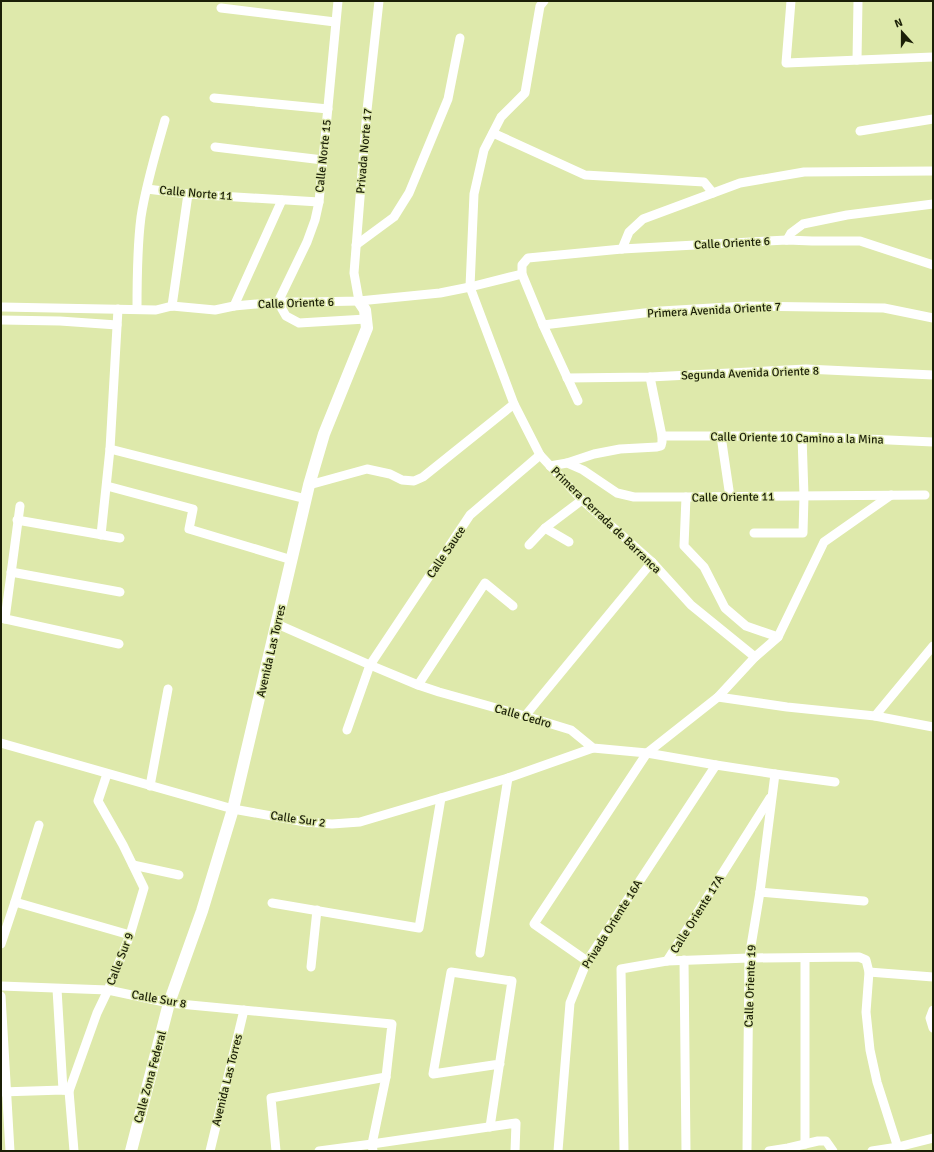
<svg xmlns="http://www.w3.org/2000/svg" width="934" height="1152" viewBox="0 0 934 1152" font-family="Signika,sans-serif">
<rect width="100%" height="100%" fill="#dee9ab"/>
<g fill="none" stroke-linecap="round" stroke-linejoin="round">
<g stroke="#fff" stroke-width="9">
<polyline points="338,1 319,202 315,220 307,242 278,302 286,316 299,323 366,319"/>
<polyline points="544,1 540,6 525,93 501,117 484,150 474,194 470,287 514,404 540,455 582,500 652,562 691,605 755,657"/>
<polyline points="791,1 786,63 933,57"/>
<polyline points="221,8 335,22"/>
<polyline points="857,60 858,1"/>
<polyline points="214,98 328,109"/>
<polyline points="860,131 933,119"/>
<polyline points="493,133 585,175 704,182 713,193"/>
<polyline points="215,147 323,160"/>
<polyline points="147,189 188,194 319,202"/>
<polyline points="787,240 791,233 803,224 847,215 933,204"/>
<polyline points="356,245 394,217 409,193 448,99 460,38"/>
<polyline points="622,249 629,232 643,219 740,183 804,172 933,171"/>
<polyline points="359,301 354,273 367,110 379,1"/>
<polyline points="172,306 188,194"/>
<polyline points="234,306 282,200"/>
<polyline points="1,307 156,310 172,306 215,310 234,306 278,302 310,302 359,301 440,293 470,287 522,274"/>
<path d="M137 309C137 278 137 248 141 217 146 184 156 152 165 120"/>
<polyline points="1,320 60,321 117,325"/>
<polyline points="543,325 661,311 746,306 884,308 933,318"/>
<polyline points="567,378 650,377 806,369 933,375"/>
<polyline points="578,401 543,325 522,274 522,265 528,258 622,249 787,240 812,241 860,241 933,265"/>
<polyline points="662,436 802,436 933,442"/>
<polyline points="721,436 730,497"/>
<polyline points="110,449 306,499"/>
<polyline points="567,463 594,454 620,449 657,447 661,446 662,442 662,436 650,377"/>
<polyline points="550,466 567,463 583,470 617,493 634,497 686,497 925,495"/>
<polyline points="309,485 367,469 390,474 402,480 414,481 423,477 514,404"/>
<polyline points="107,486 193,509 189,529 292,560"/>
<polyline points="686,497 684,546 704,567 725,608 746,626 778,637"/>
<polyline points="17,520 120,538"/>
<polyline points="545,528 569,542"/>
<polyline points="754,533 803,533 804,496 802,436"/>
<polyline points="101,535 110,449 118,309"/>
<polyline points="529,545 545,528 582,500"/>
<polyline points="11,572 120,592"/>
<polyline points="1,618 119,644"/>
<polyline points="5,619 20,506"/>
<polyline points="277,624 370,665 418,685 439,692 525,716 571,730 593,748 647,753 716,765 775,774 835,782"/>
<polyline points="418,685 485,583 513,606"/>
<polyline points="718,697 787,707 875,716 933,727"/>
<polyline points="525,716 652,562"/>
<polyline points="875,716 933,646"/>
<polyline points="347,730 370,665 470,515 540,455"/>
<polyline points="1,743 233,809 305,822 332,824 360,822 508,778 593,748"/>
<polyline points="150,786 168,689"/>
<polyline points="133,865 179,875"/>
<polyline points="760,892 864,901"/>
<polyline points="15,902 130,935"/>
<polyline points="272,903 419,928 441,798"/>
<polyline points="1,944 15,902 39,825"/>
<polyline points="480,953 508,778"/>
<polyline points="684,960 686,1151"/>
<polyline points="587,961 534,924 647,753 718,697 755,657 778,637 824,542 891,495"/>
<polyline points="667,961 770,798"/>
<polyline points="311,967 317,910"/>
<polyline points="869,972 933,977"/>
<polyline points="1,986 108,990 169,1003 392,1024 386,1077 372,1144 373,1151"/>
<polyline points="57,989 63,1090"/>
<polyline points="1,996 10,1151"/>
<polyline points="933,1010 930,1018 933,1028"/>
<polyline points="1,1092 63,1090 69,1091"/>
<polyline points="490,1127 512,981 451,972 433,1074 500,1064"/>
<polyline points="805,1144 805,958"/>
<polyline points="74,1151 69,1091 97,1013 108,990 130,935 144,888 123,845 98,801 107,774"/>
<polyline points="210,1151 244,1010"/>
<polyline points="276,1151 271,1098 386,1077"/>
<polyline points="319,1151 372,1144 516,1123 515,1151"/>
<polyline points="558,1151 570,1003 587,961 716,765"/>
<polyline points="624,1151 621,969 667,961 749,958 859,957 866,960 869,972 866,1012 870,1050 877,1082 899,1151"/>
<polyline points="747,1151 749,958 760,892 775,774"/>
<polyline points="769,1151 788,1148 818,1141 826,1141 833,1151"/>
<polyline points="872,1151 898,1147 933,1138"/>
</g>
<polyline stroke="#fff" stroke-width="12" points="131,1151 169,1003 202,911 233,809 309,485 324,434 367,328 365,310 359,301"/>
</g>
<g text-anchor="middle" stroke-width="3" stroke-linejoin="round" paint-order="stroke">
<g font-size="12" fill="#1b1f07" stroke="#dee9ab">
<text transform="translate(364 151) rotate(-85)" y="4">Privada Norte 17</text>
<text transform="translate(323 156) rotate(-84)" y="4">Calle Norte 15</text>
<text transform="translate(196 193) rotate(5)" y="4">Calle Norte 11</text>
<text transform="translate(732 243) rotate(-3)" y="4">Calle Oriente 6</text>
<text transform="translate(296 303) rotate(-2)" y="4">Calle Oriente 6</text>
<text transform="translate(714 310) rotate(-3)" y="4">Primera Avenida Oriente 7</text>
<text transform="translate(750 373) rotate(-2)" y="4">Segunda Avenida Oriente 8</text>
<text transform="translate(797 438) rotate(1)" y="4">Calle Oriente 10 Camino a la Mina</text>
<text transform="translate(733 497) rotate(-1)" y="4">Calle Oriente 11</text>
<text transform="translate(606 520) rotate(44)" y="4">Primera Cerrada de Barranca</text>
<text transform="translate(446 552) rotate(-56)" y="4">Calle Sauce</text>
<text transform="translate(271 651) rotate(-77)" y="4">Avenida Las Torres</text>
<text transform="translate(523 716) rotate(16)" y="4">Calle Cedro</text>
<text transform="translate(298 819) rotate(8)" y="4">Calle Sur 2</text>
<text transform="translate(697 914) rotate(-58)" y="4">Calle Oriente 17A</text>
<text transform="translate(612 924) rotate(-58)" y="4">Privada Oriente 16A</text>
<text transform="translate(120 959) rotate(-69)" y="4">Calle Sur 9</text>
<text transform="translate(750 986) rotate(-88)" y="4">Calle Oriente 19</text>
<text transform="translate(159 999) rotate(10)" y="4">Calle Sur 8</text>
<text transform="translate(150 1077) rotate(-75)" y="4">Calle Zona Federal</text>
<text transform="translate(227 1080) rotate(-76)" y="4">Avenida Las Torres</text>
</g>
</g>
<rect width="934" height="1152" fill="none" stroke="#1b1f07" stroke-width="4"/>
<g transform="translate(902 32) rotate(339)" stroke="#dee9ab" stroke-width="3" paint-order="stroke">
<path d="M0-3L7 15L0 10L-7 15Z" fill="#1b1f07"/>
<text y="-6" font-size="11" font-weight="bold" text-anchor="middle" fill="#1b1f07">N</text>
</g>
</svg>
